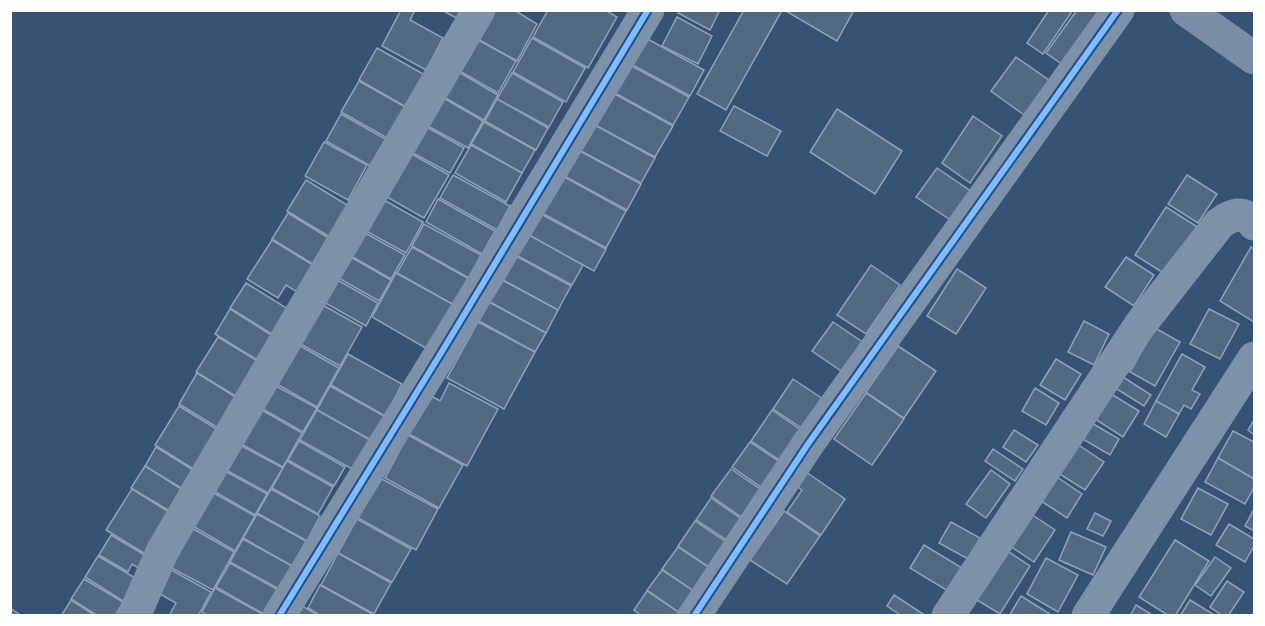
<svg xmlns="http://www.w3.org/2000/svg" width="1265" height="626" viewBox="0 0 1265 626" font-family="'Titillium Web',sans-serif">
<rect width="100%" height="100%" fill="#365274"/>
<g fill="#526984" stroke="#92a2b6" stroke-width="1.5">
<polygon points="401,10 415,10 410,20 443,38 426,70 382,46"/>
<polygon points="446,10 467,10 462,21 445,12"/>
<polygon points="489,10 514,10 537,24 517,61 474,37"/>
<polygon points="548,10 605,10 617,17 588,68 533,37"/>
<polygon points="680,10 720,10 710,30 678,13"/>
<polygon points="744,10 778,10 781,12 726,110 697,94"/>
<polygon points="784,10 854,10 837,41"/>
<polygon points="1049,10 1073,10 1043,54 1027,43"/>
<polygon points="1077,10 1111,10 1069,69 1046,53"/>
<polygon points="677,17 712,36 698,64 662,46"/>
<polygon points="473,37 516,61 498,93 456,69"/>
<polygon points="644,37 704,70 690,96 629,63"/>
<polygon points="532,38 585,68 566,102 513,72"/>
<polygon points="377,48 425,75 406,107 359,80"/>
<polygon points="1016,57 1056,85 1031,120 991,91"/>
<polygon points="628,64 689,97 673,125 613,92"/>
<polygon points="455,70 498,95 484,120 440,95"/>
<polygon points="512,73 563,102 549,127 497,99"/>
<polygon points="359,81 407,108 389,139 341,112"/>
<polygon points="613,93 673,126 655,157 595,125"/>
<polygon points="442,97 483,121 468,148 426,125"/>
<polygon points="497,99 548,128 536,150 485,121"/>
<polygon points="734,106 781,131 767,156 720,131"/>
<polygon points="837,109 902,151 875,194 810,152"/>
<polygon points="341,114 389,141 374,168 326,141"/>
<polygon points="973,116 1002,136 970,183 942,163"/>
<polygon points="484,122 535,150 522,173 471,144"/>
<polygon points="593,124 655,158 641,183 579,150"/>
<polygon points="425,126 464,148 450,173 411,152"/>
<polygon points="324,142 367,165 348,200 305,176"/>
<polygon points="471,145 522,173 506,202 455,173"/>
<polygon points="578,150 641,184 627,210 564,176"/>
<polygon points="410,153 449,175 424,218 385,196"/>
<polygon points="937,168 975,194 955,223 916,197"/>
<polygon points="453,175 510,206 497,230 440,198"/>
<polygon points="561,175 626,211 606,248 540,212"/>
<polygon points="1187,175 1217,194 1198,223 1168,204"/>
<polygon points="306,180 352,208 333,239 287,211"/>
<polygon points="438,199 495,231 482,254 426,222"/>
<polygon points="384,200 423,222 406,253 366,231"/>
<polygon points="1166,207 1199,228 1168,276 1135,255"/>
<polygon points="288,213 332,240 316,266 272,239"/>
<polygon points="539,213 606,249 594,271 527,234"/>
<polygon points="424,224 481,255 469,278 412,246"/>
<polygon points="365,233 405,255 391,279 351,256"/>
<polygon points="527,234 583,265 572,285 516,255"/>
<polygon points="272,240 316,267 299,293 286,285 278,298 247,279"/>
<polygon points="412,247 469,279 454,305 397,273"/>
<polygon points="1251,247 1254,249 1254,322 1220,301"/>
<polygon points="347,255 391,280 379,301 335,276"/>
<polygon points="516,256 571,286 558,310 503,280"/>
<polygon points="1126,257 1154,275 1134,306 1105,287"/>
<polygon points="871,265 900,285 866,334 837,315"/>
<polygon points="957,269 986,288 956,334 927,316"/>
<polygon points="396,273 454,305 429,350 372,317"/>
<polygon points="334,278 378,303 366,326 322,301"/>
<polygon points="502,280 558,310 546,333 490,302"/>
<polygon points="246,283 296,314 280,339 230,308"/>
<polygon points="489,302 546,333 535,352 479,321"/>
<polygon points="319,303 362,327 340,366 297,342"/>
<polygon points="230,309 279,340 264,364 215,334"/>
<polygon points="1209,309 1239,324 1220,359 1190,344"/>
<polygon points="1084,321 1109,334 1094,365 1068,352"/>
<polygon points="478,322 535,352 504,409 447,378"/>
<polygon points="833,322 867,345 847,375 812,351"/>
<polygon points="1155,328 1180,342 1155,386 1130,372"/>
<polygon points="218,337 264,365 242,400 196,372"/>
<polygon points="297,344 339,368 317,407 275,383"/>
<polygon points="898,346 936,371 904,418 866,392"/>
<polygon points="348,354 402,384 385,416 331,385"/>
<polygon points="1182,354 1205,367 1192,390 1200,394 1191,409 1184,405 1179,414 1156,401"/>
<polygon points="1056,359 1081,374 1065,400 1040,385"/>
<polygon points="197,373 242,401 223,431 179,404"/>
<polygon points="1120,375 1151,395 1144,406 1112,386"/>
<polygon points="793,379 829,403 809,433 773,409"/>
<polygon points="449,383 498,409 467,466 409,434 430,395 440,401"/>
<polygon points="274,385 317,408 303,432 261,408"/>
<polygon points="330,386 384,416 371,440 317,410"/>
<polygon points="1035,388 1059,403 1046,425 1022,411"/>
<polygon points="1108,392 1139,411 1123,437 1092,417"/>
<polygon points="866,393 904,419 872,465 834,439"/>
<polygon points="1156,401 1179,414 1166,437 1144,424"/>
<polygon points="179,406 223,433 198,472 155,445"/>
<polygon points="260,409 302,433 283,467 241,444"/>
<polygon points="317,410 370,440 354,470 300,440"/>
<polygon points="772,410 808,435 787,465 751,441"/>
<polygon points="1254,420 1254,435 1248,430"/>
<polygon points="1090,422 1119,439 1110,455 1081,438"/>
<polygon points="1014,430 1038,445 1026,462 1003,447"/>
<polygon points="1233,431 1254,442 1254,479 1218,458"/>
<polygon points="408,435 463,465 439,508 385,478"/>
<polygon points="299,441 345,467 334,486 288,460"/>
<polygon points="750,442 786,466 768,492 732,467"/>
<polygon points="238,444 283,468 268,493 224,469"/>
<polygon points="1077,444 1104,462 1085,490 1058,473"/>
<polygon points="156,447 198,473 186,491 145,466"/>
<polygon points="993,449 1023,469 1015,481 985,461"/>
<polygon points="1218,458 1254,479 1254,487 1245,504 1205,482"/>
<polygon points="287,461 333,487 318,514 272,488"/>
<polygon points="145,466 186,492 173,513 131,488"/>
<polygon points="731,469 766,493 747,521 711,496"/>
<polygon points="223,470 267,494 255,515 212,490"/>
<polygon points="991,470 1010,484 986,518 966,504"/>
<polygon points="806,472 845,499 821,535 787,512 802,490 796,486"/>
<polygon points="1054,475 1082,494 1067,518 1038,499"/>
<polygon points="380,478 438,509 416,550 358,518"/>
<polygon points="1198,488 1228,504 1211,535 1181,519"/>
<polygon points="132,489 172,514 147,555 106,530"/>
<polygon points="271,489 320,516 307,541 257,513"/>
<polygon points="210,491 255,516 235,551 191,525"/>
<polygon points="711,498 746,522 731,543 696,520"/>
<polygon points="1254,509 1254,531 1245,526"/>
<polygon points="784,511 820,536 787,584 750,560"/>
<polygon points="1028,512 1055,530 1034,562 1007,544"/>
<polygon points="1095,513 1111,521 1103,536 1087,529"/>
<polygon points="257,514 306,541 292,566 243,538"/>
<polygon points="357,519 411,549 392,582 338,553"/>
<polygon points="695,521 729,544 712,569 678,546"/>
<polygon points="951,522 980,538 968,559 939,543"/>
<polygon points="1229,524 1254,539 1254,546 1245,562 1216,545"/>
<polygon points="190,527 234,552 213,590 168,566"/>
<polygon points="1071,532 1106,547 1093,575 1059,560"/>
<polygon points="111,535 148,557 140,569 132,564 128,572 99,555"/>
<polygon points="243,539 292,566 279,589 230,562"/>
<polygon points="1175,540 1209,561 1175,616 1169,616 1139,597"/>
<polygon points="924,545 962,568 948,591 910,568"/>
<polygon points="678,547 711,569 695,592 662,569"/>
<polygon points="1003,548 1030,566 1000,614 972,597"/>
<polygon points="338,553 391,583 374,614 321,585"/>
<polygon points="98,556 137,579 123,601 85,577"/>
<polygon points="1215,557 1231,568 1211,596 1195,585"/>
<polygon points="1046,558 1078,575 1058,612 1027,594"/>
<polygon points="230,563 278,590 264,614 216,587"/>
<polygon points="166,567 211,592 198,616 169,616 176,603 153,590"/>
<polygon points="662,570 695,592 680,613 647,590"/>
<polygon points="84,579 123,602 115,616 98,616 71,599"/>
<polygon points="1227,581 1244,592 1228,616 1223,616 1210,607"/>
<polygon points="320,585 374,615 373,616 321,616 308,608"/>
<polygon points="215,588 264,615 263,616 208,616 202,612"/>
<polygon points="647,591 678,612 676,616 642,616 634,610"/>
<polygon points="894,595 926,616 902,616 887,606"/>
<polygon points="1021,596 1053,616 1009,616"/>
<polygon points="71,600 96,616 61,616"/>
<polygon points="1190,600 1216,616 1180,616"/>
<polygon points="293,601 320,616 285,616"/>
<polygon points="1136,605 1154,616 1130,616"/>
<polygon points="10,608 22,616 10,616"/>
</g>
<g fill="none" stroke-linecap="round" stroke-linejoin="round">
<g stroke="#7d92a8" stroke-width="33">
<polyline points="134,616 163,550 479,10"/>
<polyline points="279,616 441,353 648,10"/>
<polyline points="694,616 808,444 1118,10"/>
<path d="M948 616 1140 325 1219 224C1232 214 1244 210 1254 224"/>
<polyline points="1088,616 1254,358"/>
</g>
<polyline stroke="#798da4" stroke-width="33" points="1186,10 1254,58"/>
<defs>
<g id="cycleway">
<polyline points="279,616 441,353 648,10"/>
<polyline points="694,616 808,444 1118,10"/>
</g>
</defs>
<use href="#cycleway" stroke="#1b4f8f" stroke-width="10"/>
<use href="#cycleway" stroke="#80bcff" stroke-width="6"/>
</g>
<rect width="1265" height="626" fill="none" stroke="#ffffff" stroke-width="24"/>
</svg>
